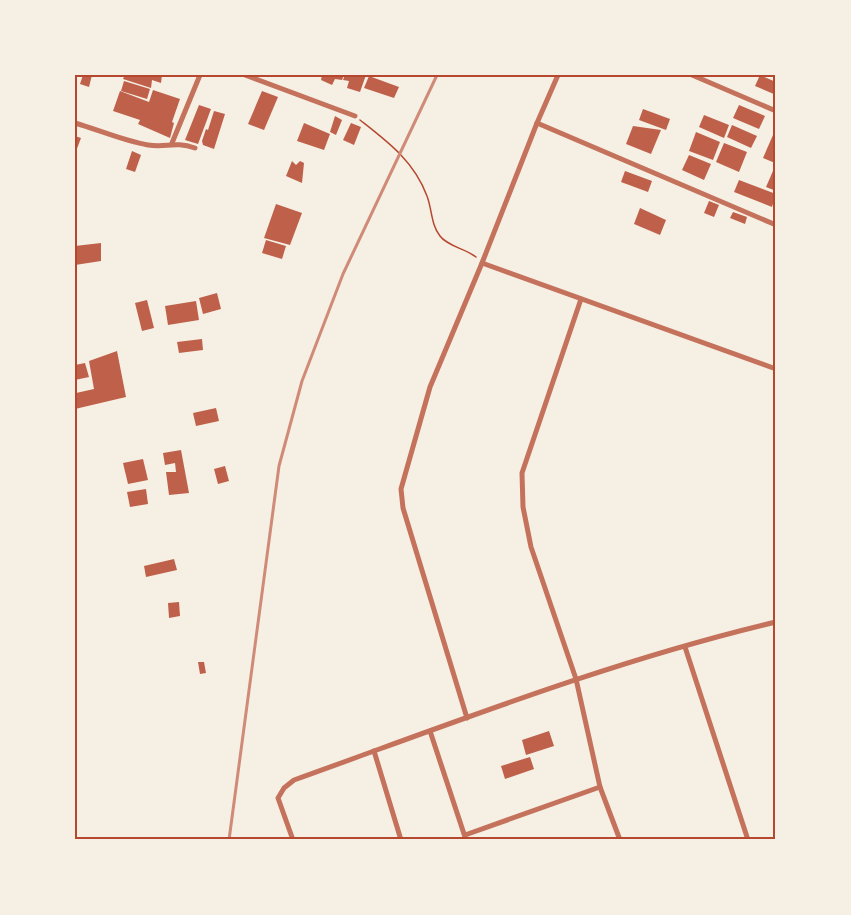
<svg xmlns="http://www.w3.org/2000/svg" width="851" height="915" viewBox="0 0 851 915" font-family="'Playfair Display',serif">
<rect width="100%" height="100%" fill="#f6efe4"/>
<g fill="#bf614a">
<polygon points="83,75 92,75 89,87 80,84"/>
<polygon points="125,75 162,75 161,83 152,80 151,88 123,79"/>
<polygon points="322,75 344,75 342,80 335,79 332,85 321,80"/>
<polygon points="345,75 366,75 360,92 347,88 349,81 343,80"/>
<polygon points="760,75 776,82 776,95 755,86"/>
<polygon points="369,76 399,87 394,98 364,88"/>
<polygon points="124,81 150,89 147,99 121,91"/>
<polygon points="153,90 180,99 172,122 174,123 170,138 138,124 140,120 113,111 120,91 149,102"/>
<polygon points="262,91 278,97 264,130 248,124"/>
<polygon points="199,105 211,109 198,144 185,140"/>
<polygon points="739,105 765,116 759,129 733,118"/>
<polygon points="643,109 670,119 666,130 639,120"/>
<polygon points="214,111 225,114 214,149 203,145 202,141 206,129 208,130"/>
<polygon points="704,115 729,125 724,138 699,127"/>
<polygon points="335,116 342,120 336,135 330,132"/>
<polygon points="304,123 330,134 324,150 297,141"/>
<polygon points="351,123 361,127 354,145 343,140"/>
<polygon points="732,125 757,136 751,148 727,137"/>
<polygon points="633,126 661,130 651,154 626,144"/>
<polygon points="776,128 776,161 775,163 763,158"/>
<polygon points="696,132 720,142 713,160 689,151"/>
<polygon points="75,136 81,138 75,154"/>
<polygon points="724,143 747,152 739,172 716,162"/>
<polygon points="132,151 141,155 135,172 126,169"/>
<polygon points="689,155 711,164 704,180 682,170"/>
<polygon points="292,161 296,165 300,161 304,163 302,183 286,176"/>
<polygon points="776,164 776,191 766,187"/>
<polygon points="625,171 652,181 648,192 621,182"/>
<polygon points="739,180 776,194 772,207 734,192"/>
<polygon points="709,201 719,205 714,217 704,213"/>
<polygon points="276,204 302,213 290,245 264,238"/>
<polygon points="640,208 666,220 660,235 634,224"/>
<polygon points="733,212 747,217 745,224 730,218"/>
<polygon points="266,240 286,246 282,259 262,253"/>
<polygon points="101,243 101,261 75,265 75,246"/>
<polygon points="217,293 221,309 203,314 199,298"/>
<polygon points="147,300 154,328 142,331 135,303"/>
<polygon points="196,301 199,320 168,325 165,306"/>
<polygon points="202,339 203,350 179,353 177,342"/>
<polygon points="117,351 126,397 75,409 76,393 94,389 89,361"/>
<polygon points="85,363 89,377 75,380 75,365"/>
<polygon points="216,408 219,421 196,426 193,413"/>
<polygon points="181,450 189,493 169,495 166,472 176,472 175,463 165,465 163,453"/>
<polygon points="143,459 148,480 128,484 123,463"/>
<polygon points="225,466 229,481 218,484 214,469"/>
<polygon points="146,489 148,504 130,507 127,492"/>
<polygon points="174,559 177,570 146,577 144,566"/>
<polygon points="179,602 180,616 169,618 168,603"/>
<polygon points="198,662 204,662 206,673 200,674"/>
<polygon points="549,731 554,746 526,755 522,740"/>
<polygon points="530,757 534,769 505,779 501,766"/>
</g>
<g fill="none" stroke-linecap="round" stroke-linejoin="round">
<path stroke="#b5482f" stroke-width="1.5" d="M360 120C388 142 414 161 427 196 432 209 431 225 440 236 447 246 466 249 476 257"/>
<g stroke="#c5725c" stroke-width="5">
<polyline points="245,75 355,116"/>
<polyline points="692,75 776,111"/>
<path d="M75 123C99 130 124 141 148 145 167 148 174 141 195 148"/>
<polyline points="537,123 776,225"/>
<polyline points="172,143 200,75"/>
<polyline points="482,263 776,369"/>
<polyline points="581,299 522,473 523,507 531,547 576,679 600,787 620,840"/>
<polyline points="685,647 748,840"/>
<polyline points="467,718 403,508 401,489 430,387 482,263 537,123 558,75"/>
<polyline points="430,731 466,840"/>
<polyline points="374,751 401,840"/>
<polyline points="465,835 600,787"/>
<path d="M293 840 278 798 284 788 294 780C453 723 611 661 776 622"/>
</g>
<polyline stroke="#cf8b77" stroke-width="3" points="229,840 279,466 302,381 343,274 437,75"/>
</g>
<rect width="851" height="915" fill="none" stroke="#f6efe4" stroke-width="153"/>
<rect x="76" y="76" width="698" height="762" fill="none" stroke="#b5482f" stroke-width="2"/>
</svg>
